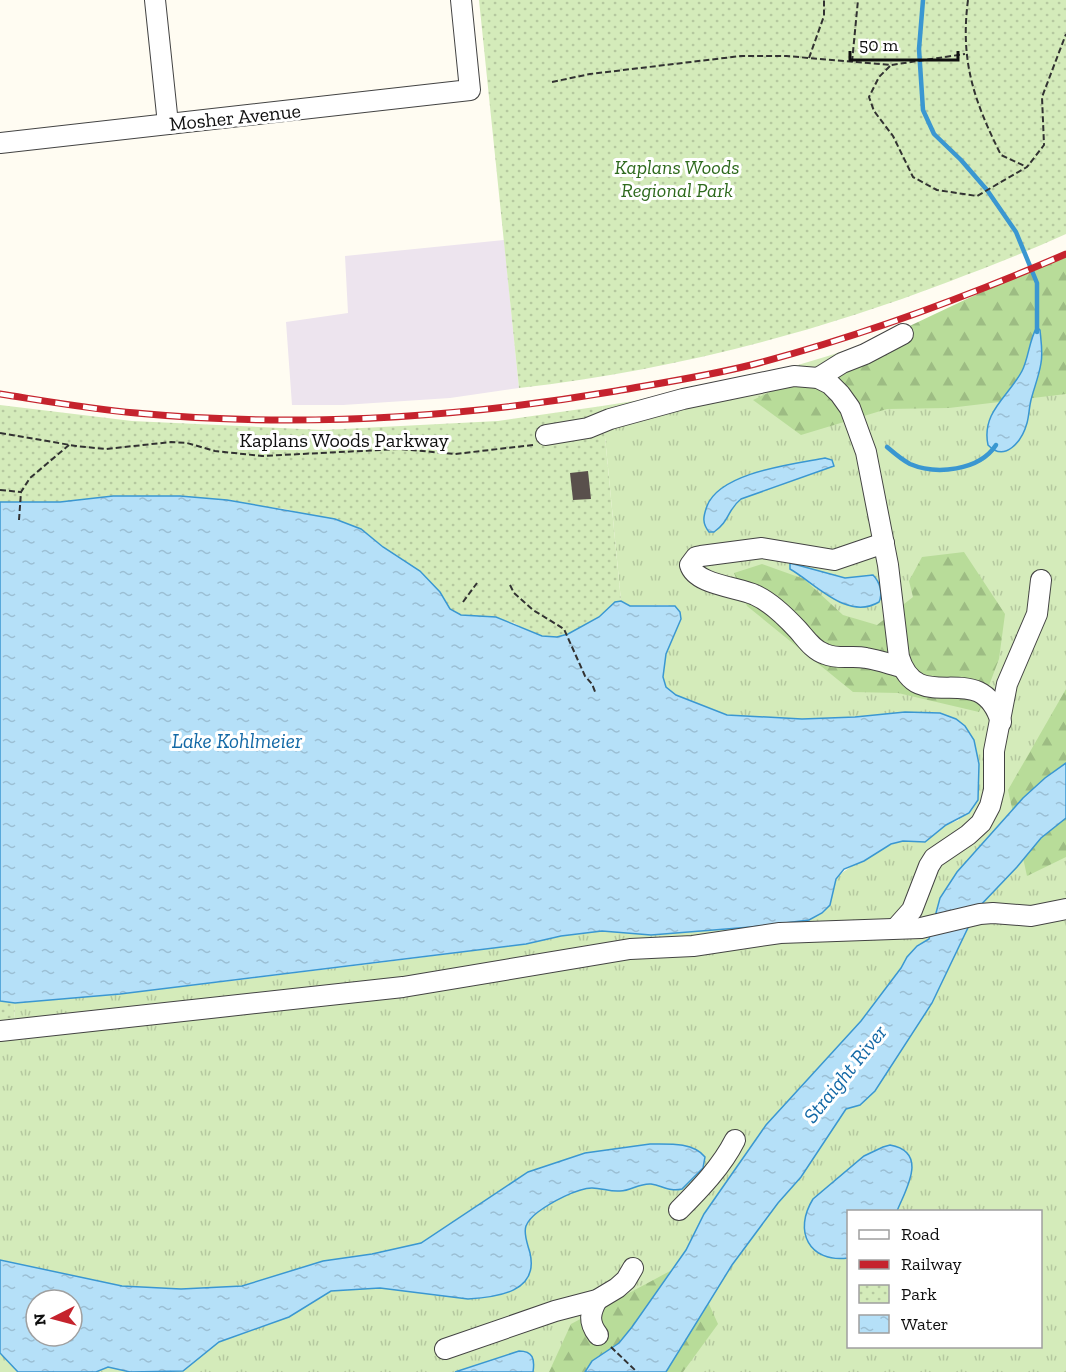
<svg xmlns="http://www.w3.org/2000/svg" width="1066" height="1372" viewBox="0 0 1066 1372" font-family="'Zilla Slab',serif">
<defs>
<pattern id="grass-tufts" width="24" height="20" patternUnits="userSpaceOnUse" patternTransform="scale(1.5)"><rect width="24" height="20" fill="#d4ebba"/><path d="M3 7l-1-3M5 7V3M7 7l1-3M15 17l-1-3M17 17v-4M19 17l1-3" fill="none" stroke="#b5c89f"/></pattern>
<pattern id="forest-firs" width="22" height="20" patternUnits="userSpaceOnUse" patternTransform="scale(1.5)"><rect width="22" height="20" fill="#b8dc99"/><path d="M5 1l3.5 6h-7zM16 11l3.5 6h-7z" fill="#9dbc83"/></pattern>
<pattern id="park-dots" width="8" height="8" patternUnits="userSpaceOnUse" patternTransform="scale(1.5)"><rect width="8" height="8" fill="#d4ebba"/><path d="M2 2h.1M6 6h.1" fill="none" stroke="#b5c89f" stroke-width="1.8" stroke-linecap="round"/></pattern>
<pattern id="water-ripples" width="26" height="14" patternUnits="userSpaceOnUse" patternTransform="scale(1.5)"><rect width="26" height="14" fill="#b5e0f8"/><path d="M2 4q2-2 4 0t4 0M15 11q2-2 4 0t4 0" fill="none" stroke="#9bbfd4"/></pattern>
</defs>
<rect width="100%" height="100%" fill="#fffcf2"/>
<polygon fill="#ede4ee" points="504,240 519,388 450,398 343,405 292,405 286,322 348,313 345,256"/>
<path fill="url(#grass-tufts)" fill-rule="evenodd" d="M1066 269V1372H0V1023L14 1021 15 1003C186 988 356 966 526 944L561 936 602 931 651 935 751 927 809 920 830 905C832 897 833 885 837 878 841 870 891 843 901 841 909 840 917 843 925 842L946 825 959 820 940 713 905 712 855 717 802 719 727 715 676 695 666 687 663 677 666 654 681 619 668 605 630 606 621 601 602 406C653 398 705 391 755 377 862 349 963 309 1066 269ZM848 1212H1040V1346H848ZM36 1300H72V1336H36Z"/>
<g fill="url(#forest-firs)">
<polygon points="1066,252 1066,394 949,408 887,409 801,435 753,400"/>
<polygon points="964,552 1005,614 999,659 979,712 898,693 853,692 747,606 734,573 762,564 804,579 843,615 877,625 913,597 909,581 922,557"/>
<polygon points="1066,689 1066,857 1027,876 1008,790"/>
<polygon points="672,1270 698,1280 718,1324 683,1372 549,1372 571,1324"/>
</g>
<g fill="url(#park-dots)">
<path d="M479 0H1066V234C1027 252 987 267 948 282 809 335 666 371 519 388Z"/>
<polygon points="0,405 132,421 323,430 498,421 602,406 621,601 615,602 599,617 568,634 557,637 542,636 531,633 514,623 461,615 450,609 440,592 361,529 285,509 180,496 113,496 60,502 0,502"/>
<polygon points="0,1001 15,1003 14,1021 0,1023"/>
</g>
<g fill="url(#water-ripples)" stroke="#3a97d1" stroke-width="1.5" fill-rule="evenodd">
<path d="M1037 327 1040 330C1041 341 1043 353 1041 363 1039 376 1034 388 1031 400 1029 408 1029 416 1027 423 1022 441 1005 463 988 445 981 412 1009 396 1022 371 1029 357 1029 340 1037 327Z"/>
<path d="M825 458 832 460 834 466 741 499C727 510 730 521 714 532H709C702 523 703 517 707 506 720 472 794 464 825 458Z"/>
<polygon points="113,496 180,496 227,500 335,519 361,529 383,547 420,571 440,592 450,609 461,615 496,617 542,636 557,637 568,634 599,617 615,602 621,601 630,606 675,606 680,612 681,619 666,654 663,677 666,687 676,695 727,715 802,719 855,717 905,712 940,713 956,719 965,726 974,740 979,764 978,800 969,813 946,825 925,842 903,841 891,844 864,861 844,869 836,879 830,905 822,913 809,920 751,927 651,935 602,931 561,936 526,944 120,994 15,1003 0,1001 0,502 60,502"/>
<path d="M790 563 845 578 873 575C880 582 883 594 879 602 847 621 815 583 790 569Z"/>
<polygon points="1066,763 1066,818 1041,838 1017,867 977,909 932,1003 875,1091 860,1105 846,1109 801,1177 778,1203 732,1265 666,1372 585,1372 592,1361 619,1343 632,1327 686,1250 704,1214 766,1125 861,1021 901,968 907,957 917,946 929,939 940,898 957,872 1023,798 1045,778"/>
<path d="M650 1144C668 1144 693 1142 705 1157L703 1168 682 1189C670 1192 663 1186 651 1184 639 1183 631 1191 620 1191 610 1192 602 1188 592 1188 577 1188 550 1203 538 1212 534 1215 528 1221 526 1226 523 1234 528 1245 530 1253 539 1292 498 1297 468 1299L380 1288 331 1291 289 1317 219 1342 183 1371 130 1372 108 1367 96 1372H18L0 1353V1260L122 1286 181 1289 242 1286 323 1261 372 1254 421 1243 528 1172 585 1153ZM36 1300H72V1336H36Z"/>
<path d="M890 1145C929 1152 906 1189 897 1211L848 1212V1258C809 1263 793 1231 813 1199L864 1156 883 1147Z"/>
<path d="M519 1351C533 1351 535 1359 533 1372H455Z"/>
</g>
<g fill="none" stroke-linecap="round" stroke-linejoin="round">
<g stroke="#3a97d1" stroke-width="4.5">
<polyline points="923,0 919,49 923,110 934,134 961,160 987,190 1016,232 1037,283 1037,332"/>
<path d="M887 447C894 453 902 460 910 464 936 475 979 471 996 445"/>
</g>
</g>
<polygon fill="#59504c" points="588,471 591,499 573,500 570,473"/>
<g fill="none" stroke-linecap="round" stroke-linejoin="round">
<defs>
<g id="minor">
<polyline points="155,0 168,124"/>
<polyline points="0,143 470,90 461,0"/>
<polyline points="818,378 842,363 865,354 903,334"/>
<path d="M546 435 588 428 610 419 683 399 794 376 818 378 830 384 840 394 850 408 866 452 888 565 899 657C918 720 980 654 1001 722"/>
<path d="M884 543 834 560 762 548 701 556 696 557 690 565C696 585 738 587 755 595 771 602 786 617 798 630 806 639 813 650 825 654 839 660 852 655 866 658 878 660 890 664 902 667"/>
<polyline points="896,928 912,910 929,866 934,858 968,835 981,823 990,806 994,790 994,751 1007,684 1037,614 1041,580"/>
<polyline points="0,1031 403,987 630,949 693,946 780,933 921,928 980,914 993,913 1031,916 1066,909"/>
<path d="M679 1210C700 1189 722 1166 735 1140"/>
<path d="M597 1300C590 1313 588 1322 598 1335"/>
<polyline points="445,1349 555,1311 597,1300 617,1288 626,1280 633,1268"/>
</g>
</defs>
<use href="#minor" stroke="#434343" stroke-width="22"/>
<g stroke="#323232" stroke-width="2" stroke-dasharray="6 3" stroke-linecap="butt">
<path d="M968 0C960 61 974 101 1001 155L1027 167"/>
<polyline points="809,58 824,16 824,0"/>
<polyline points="852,62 858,0"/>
<polyline points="890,66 879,77 869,97 874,111 893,136 913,177 937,190 977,196 1027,167 1044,145 1042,97 1066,34"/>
<polyline points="552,82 590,74 741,56 786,56 891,65 965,54"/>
<polyline points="0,433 76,446 106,449 171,442 187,443 215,451 262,456 400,449 455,454 533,445"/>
<polyline points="0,490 21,492"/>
<polyline points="19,520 21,492 30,478 69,445"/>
<polyline points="510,585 514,593 533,610 564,629 585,676 592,684 596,694"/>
<polyline points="463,602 477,583"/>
<polyline points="611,1347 637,1372"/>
</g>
<use href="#minor" stroke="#fff" stroke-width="20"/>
<defs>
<path id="rail" d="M0 394C45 401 90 409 136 413 296 428 458 418 616 391 661 383 707 376 751 365 858 337 964 298 1066 254"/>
</defs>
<use href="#rail" stroke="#c5232d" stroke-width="7"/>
<use href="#rail" stroke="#fff" stroke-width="4.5" stroke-dasharray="14" stroke-linecap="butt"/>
</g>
<g text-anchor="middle" stroke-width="6" stroke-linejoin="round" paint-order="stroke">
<g font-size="20" fill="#101010" stroke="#fff">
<text transform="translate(235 117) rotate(-6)" y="7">Mosher Avenue</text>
<text x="344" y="447">Kaplans Woods Parkway</text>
</g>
<g font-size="20" font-style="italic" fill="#2e6a1d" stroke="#fff">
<text x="677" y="174">Kaplans Woods<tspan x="677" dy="23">Regional Park</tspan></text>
</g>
<g font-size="21" font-style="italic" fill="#1469a6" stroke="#fff">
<text x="237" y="748">Lake Kohlmeier</text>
<text transform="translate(845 1074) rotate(-51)" y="7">Straight River</text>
</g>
</g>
<rect x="847" y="1210" width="195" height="138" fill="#ffffff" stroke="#9f9f9f" stroke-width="1.5"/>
<rect x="859" y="1230" width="30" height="9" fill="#ffffff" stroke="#9f9f9f" stroke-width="1.5"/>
<text x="901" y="1240" font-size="18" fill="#101010">Road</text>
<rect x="859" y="1260" width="30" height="9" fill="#c5232d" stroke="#9f9f9f" stroke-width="1.5"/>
<text x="901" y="1270" font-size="18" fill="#101010">Railway</text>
<rect x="859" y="1285" width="30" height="18" fill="url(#park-dots)" stroke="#9f9f9f" stroke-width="1.5"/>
<text x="901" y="1300" font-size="18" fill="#101010">Park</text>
<rect x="859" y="1315" width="30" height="18" fill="url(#water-ripples)" stroke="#9f9f9f" stroke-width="1.5"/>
<text x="901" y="1330" font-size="18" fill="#101010">Water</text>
<g transform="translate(54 1318) rotate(264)"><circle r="28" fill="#ffffff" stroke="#9f9f9f" stroke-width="1.5"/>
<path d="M0-4.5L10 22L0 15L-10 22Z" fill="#c5232d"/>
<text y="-9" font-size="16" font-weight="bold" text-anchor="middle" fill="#101010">N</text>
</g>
<path d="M850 51v9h108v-9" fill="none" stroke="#101010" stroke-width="3"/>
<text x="859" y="51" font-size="18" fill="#101010" stroke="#ffffff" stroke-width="4.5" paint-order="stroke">50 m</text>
</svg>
